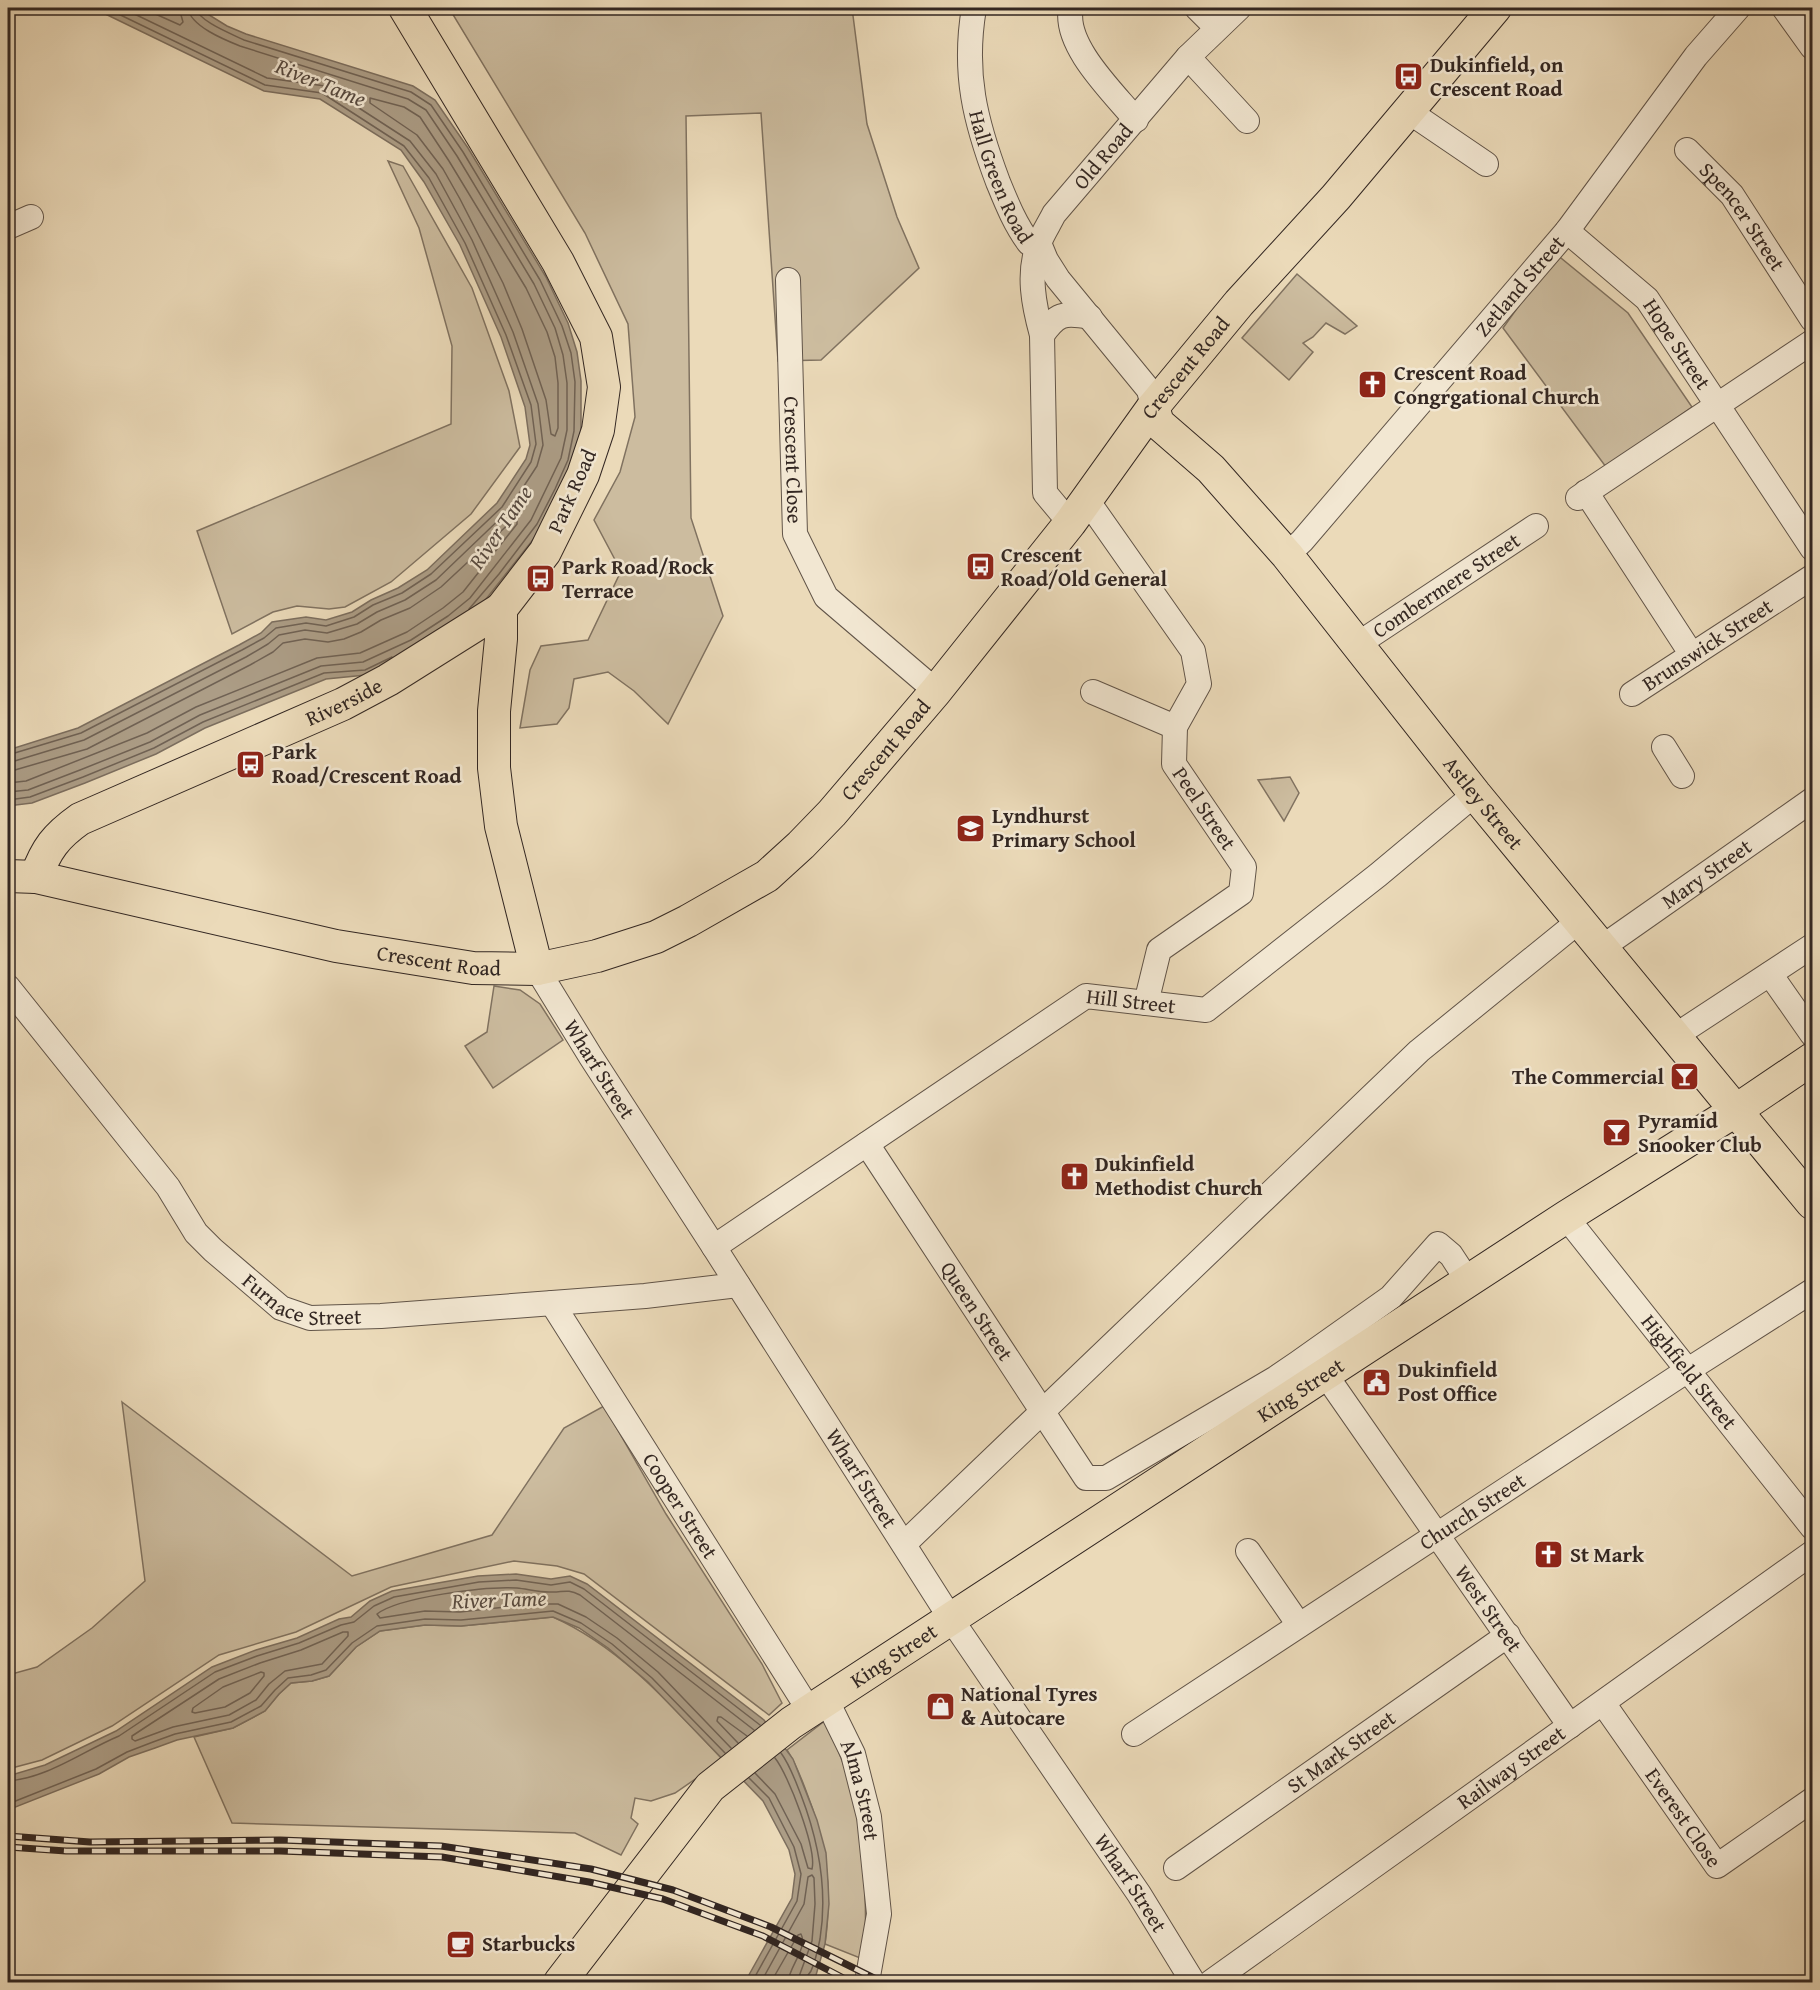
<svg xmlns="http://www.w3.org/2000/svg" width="1820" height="1990" viewBox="0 0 1820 1990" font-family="'Gentium Book Plus',serif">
<rect width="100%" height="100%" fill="#ebdab9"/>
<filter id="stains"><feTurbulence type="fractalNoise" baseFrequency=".00333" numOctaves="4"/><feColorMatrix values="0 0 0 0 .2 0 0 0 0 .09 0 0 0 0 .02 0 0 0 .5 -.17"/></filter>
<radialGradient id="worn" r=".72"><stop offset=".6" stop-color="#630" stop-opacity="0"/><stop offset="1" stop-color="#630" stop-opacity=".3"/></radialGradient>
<g fill="#ccbc9f" stroke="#807260" stroke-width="1.5">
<polygon points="449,8 852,8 867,124 897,217 919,268 821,360 778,361 761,113 686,116 691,518 723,616 668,724 634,691 608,672 574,679 569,708 557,724 520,728 530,670 541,646 588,640 621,571 594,520 620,472 635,417 628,324 585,233"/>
<polygon points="388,161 403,166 472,288 509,391 520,447 471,514 391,582 345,607 329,609 297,606 273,612 232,634 197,531 451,424 452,346 419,228"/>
<polygon points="1556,254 1628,313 1692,407 1606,467 1503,328"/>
<polygon points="1297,274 1357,326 1345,334 1326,323 1313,337 1303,343 1313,352 1289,380 1242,338"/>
<polygon points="1290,777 1299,793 1284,821 1258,780"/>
<polygon points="494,986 520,990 540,1004 563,1040 493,1088 465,1046 487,1032"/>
<polygon points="122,1402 352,1576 492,1535 564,1428 604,1406 666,1514 762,1664 782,1703 769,1715 584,1574 557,1566 514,1561 391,1587 296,1632 219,1655 112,1726 42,1760 8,1769 8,1675 37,1667 92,1628 145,1581"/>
<path d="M553 1617C622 1648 672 1706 723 1760L675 1793 651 1801 635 1798 631 1818 638 1824 621 1855 575 1833 232 1823 194 1737 233 1728 265 1711 279 1694 291 1683 312 1681 329 1676 356 1647 380 1631 425 1625 461 1626Z"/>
<path d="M826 1720C834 1742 846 1766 851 1789 865 1845 867 1903 865 1960L825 1944C833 1887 826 1841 805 1788 800 1775 795 1762 787 1750Z"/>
</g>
<g fill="#ac9d86" stroke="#7c6e5e" stroke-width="1.5">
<polygon points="93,8 198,8 227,26 246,34 413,86 435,100 468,148 546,277 568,323 577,352 581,381 581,431 574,462 543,527 479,608 366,675 326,679 205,728 156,754 85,783 32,803 8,806 8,750 78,728 239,645 261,633 272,622 306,617 326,620 352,612 371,600 398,588 427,570 497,503 526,459 530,445 525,407 501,337 460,245 424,182 401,150 320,99 264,91"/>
<polygon points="516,1574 551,1579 570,1576 587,1584 764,1720 793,1759 817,1820 826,1853 828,1882 829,1904 825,1944 816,1975 809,1982 745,1982 792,1898 795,1874 789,1850 763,1801 648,1682 608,1648 579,1628 553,1617 461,1626 425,1625 380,1631 356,1647 329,1676 312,1681 291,1683 279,1694 265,1711 233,1728 177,1740 155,1748 129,1757 99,1774 8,1810 8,1776 45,1765 116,1731 212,1667 256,1650 297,1638 339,1619 351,1617 370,1601 392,1591 478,1576"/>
</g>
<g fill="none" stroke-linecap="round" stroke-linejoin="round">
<g stroke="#706254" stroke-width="1.5">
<polyline points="142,8 180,25 183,22 179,8"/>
<path d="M196 8C198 21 232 34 244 40L411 92 431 105 463 152 540 280 562 326 571 353 575 382 574 431 568 460 555 489 537 524 499 574 469 609"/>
<polygon points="370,98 404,107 420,117 449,161 526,288 547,332 555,357 558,383 558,428 555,436 551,434 546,400 522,329 503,283 460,199 443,169 417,135 370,103"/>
<polyline points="8,755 81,733 242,650 264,638 276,628 306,623 326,626 354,617 373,605 402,593 431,574 502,507 531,462 536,444 531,405 506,335 465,243 429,178 404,146 322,93 265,85 106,8"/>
<polyline points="8,763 84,740 246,657 268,644 279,635 305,630 327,633 357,624 377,612 405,600 436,580 507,512 537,466 543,445 538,404 513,332 472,240 436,174 410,141 325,86 267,78 122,8"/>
<polyline points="8,772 87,749 250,665 273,652 283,643 305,639 328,642 344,639 361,632 381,620 410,608 441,587 513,520 517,521 517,524 463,592 443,608 407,632 360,653 317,658 196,707 147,733 26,781 8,783"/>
<path d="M8 792 28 790 80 770 150 742 200 715 321 666 363 662 411 640 448 616 470 598 531 520 561 458 567 430V383L563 355 555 328 534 284 457 156 426 110 408 99 240 46C225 40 190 26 188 8"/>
<polyline points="8,800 30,797 83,777 154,748 203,722 324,673 365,670 392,657"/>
<polygon points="343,1632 348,1632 348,1636 322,1664 285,1671 269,1684 256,1700 229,1715 173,1727 135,1741 132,1739 132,1736 219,1679 260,1663 301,1650"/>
<polygon points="261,1672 264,1673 264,1676 250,1693 225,1707 195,1713 192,1712 193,1708 223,1687"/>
<polyline points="738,1743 717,1721 718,1717 721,1717 747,1736"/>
<path d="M731 1748 658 1672 617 1638 586 1617 558 1604H534L460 1612 425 1611 380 1618 377 1614C399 1597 487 1586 517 1588 527 1589 538 1592 549 1592 563 1593 566 1588 580 1595L754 1730"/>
<path d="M781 1753C790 1765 795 1780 801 1795 819 1842 828 1889 820 1939 818 1949 815 1962 811 1971 808 1976 805 1977 805 1982"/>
<path d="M755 1773 775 1794 801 1844 808 1868 812 1869C817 1849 788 1774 775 1758"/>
<polyline points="749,1778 769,1798 794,1847 801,1874 797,1901 752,1982"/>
<path d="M8 1781C48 1778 83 1751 119 1736L215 1672 257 1656 299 1643 341 1625 354 1622 374 1606 394 1597 479 1582 516 1580 551 1585 570 1582 584 1589 760 1725"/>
<polyline points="8,1804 96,1769 127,1752 153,1742 175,1734 231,1722 261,1706 275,1690 288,1678 311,1675 326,1670 352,1643 377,1626 425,1619 461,1620 553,1611 581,1623 612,1644 652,1678 725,1753"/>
<polyline points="761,1982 804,1904 808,1877 812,1875 814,1878 815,1904 812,1941 797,1982"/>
<path d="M771 1982 798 1935 801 1934C808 1948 789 1967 788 1982"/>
</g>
<defs>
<g id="minor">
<path id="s1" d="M974 8C963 73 975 121 998 182 1007 204 1015 224 1029 243H1039"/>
<path d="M1071 8C1063 45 1113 92 1136 120"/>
<polyline points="1197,8 1217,28"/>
<polyline points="1784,8 1812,47"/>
<polyline points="1188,57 1247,121"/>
<polyline points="1408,111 1486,164"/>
<path id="s2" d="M1687 150 1732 195 1812 319"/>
<polyline points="8,227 31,217"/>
<path id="s3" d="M1567 231 1647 299 1812 548"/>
<polyline points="1039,243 1046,260 1058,279 1149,390 1153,407"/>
<path id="s4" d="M788 280 795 534 826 597 936 691"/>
<path d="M1042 335C1057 314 1063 312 1090 317"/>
<polyline points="1586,492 1692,655"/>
<polyline points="1578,498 1812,342"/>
<path id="s5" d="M1087 500 1193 651 1199 684 1175 727 1174 764 1244 867 1241 893 1159 950 1146 1003"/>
<path id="s6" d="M1070 523 1045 493 1042 335C1034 306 1027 273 1039 243 1043 233 1049 224 1054 214L1188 57 1239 8"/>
<path id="s7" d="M1287 555 1302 541 1567 231 1696 56 1738 8"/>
<path id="s8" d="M1358 644 1536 526"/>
<polyline points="1093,692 1175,727"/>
<path id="s9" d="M1632 694 1812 577"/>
<polyline points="1664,747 1682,776"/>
<path id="s10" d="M1601 948 1812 800"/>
<path id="s11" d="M537 969 591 1057 714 1247 951 1619 1139 1894 1193 1982"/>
<polyline points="1770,974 1812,1034"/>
<path id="s12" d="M8 987 168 1187 196 1233 213 1250 281 1308 310 1318 381 1316 645 1296 738 1285"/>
<polyline points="1675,1036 1812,946"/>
<path id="s13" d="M867 1144 1086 1478H1106L1276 1378 1298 1363 1391 1297 1438 1244 1451 1255 1468 1281"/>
<path id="s14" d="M1566 1217 1812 1527"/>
<path id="s15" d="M714 1247 1086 996 1206 1010 1378 875 1475 794"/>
<path id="s16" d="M552 1303 809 1710"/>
<path id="s17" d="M1325 1374 1570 1726"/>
<polyline points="904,1544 1419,1051 1579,921"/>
<polyline points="1248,1551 1299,1625"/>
<path id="s18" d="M826 1699 853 1754 869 1817 879 1914 867 1982"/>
<path id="s19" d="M1603 1703 1717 1866 1812 1800"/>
<path id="s20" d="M1134 1734 1688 1370 1812 1291"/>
<path id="s21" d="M1176 1868 1508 1635"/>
<path id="s22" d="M1211 1982 1812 1553"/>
</g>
<g id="major">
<polyline points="405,8 558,262 596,337 604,387 598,430 583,475 545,552 501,609 501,639 494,711 494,768 501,826 537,969"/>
<path id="s23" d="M1153 407 1158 423 1211 469 1287 555 1475 794 1812 1203"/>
<path id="s24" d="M8 876 36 877 336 946 473 968 537 969 597 956 656 937 688 921 767 876 801 845 832 813 936 691 1070 523 1153 407 1239 303 1336 197 1495 8"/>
<path id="s25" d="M36 877C46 849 56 836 80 819L343 704 388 680 501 609"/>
<path id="s26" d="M560 1982 710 1787 791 1723 1566 1217 1735 1111 1812 1059"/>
</g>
</defs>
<use href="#minor" stroke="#615448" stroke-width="26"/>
<use href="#major" stroke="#332722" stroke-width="34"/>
<use href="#minor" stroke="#f2e7d2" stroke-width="24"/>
<use href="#major" stroke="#ebdab9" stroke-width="32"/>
<defs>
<g id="rail">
<polyline points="8,1836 90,1842 280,1840 441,1846 591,1869 673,1890 771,1927 882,1982"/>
<polyline points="8,1847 66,1851 280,1851 442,1857 589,1882 663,1899 763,1936 851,1982"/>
</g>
</defs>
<use href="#rail" stroke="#332722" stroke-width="7"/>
<use href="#rail" stroke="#f2e7d2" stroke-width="4.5" stroke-dasharray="14" stroke-linecap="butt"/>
</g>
<defs>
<symbol id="bus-square" viewBox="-11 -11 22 22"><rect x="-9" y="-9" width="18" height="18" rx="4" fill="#8f2418" stroke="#f2e7d2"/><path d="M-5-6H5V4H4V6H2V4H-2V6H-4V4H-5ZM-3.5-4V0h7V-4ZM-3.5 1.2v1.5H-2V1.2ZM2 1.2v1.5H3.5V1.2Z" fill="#fff"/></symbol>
<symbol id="church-square" viewBox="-11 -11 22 22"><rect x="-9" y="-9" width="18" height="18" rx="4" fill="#8f2418" stroke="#f2e7d2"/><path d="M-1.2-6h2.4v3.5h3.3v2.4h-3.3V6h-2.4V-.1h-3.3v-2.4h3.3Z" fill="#fff"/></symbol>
<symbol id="school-square" viewBox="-11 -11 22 22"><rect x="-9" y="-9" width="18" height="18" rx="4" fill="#8f2418" stroke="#f2e7d2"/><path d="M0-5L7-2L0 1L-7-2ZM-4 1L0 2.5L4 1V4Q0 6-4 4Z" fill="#fff"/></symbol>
<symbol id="bar-square" viewBox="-11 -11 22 22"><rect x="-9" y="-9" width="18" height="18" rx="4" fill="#8f2418" stroke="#f2e7d2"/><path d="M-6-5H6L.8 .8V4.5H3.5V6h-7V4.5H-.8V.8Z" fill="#fff"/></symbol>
<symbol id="civic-square" viewBox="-11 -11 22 22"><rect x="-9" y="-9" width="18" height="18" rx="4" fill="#8f2418" stroke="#f2e7d2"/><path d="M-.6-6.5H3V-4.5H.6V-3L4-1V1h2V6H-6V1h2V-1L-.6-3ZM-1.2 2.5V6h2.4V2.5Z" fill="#fff"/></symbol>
<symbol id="shop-square" viewBox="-11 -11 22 22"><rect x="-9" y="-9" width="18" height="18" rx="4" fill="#8f2418" stroke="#f2e7d2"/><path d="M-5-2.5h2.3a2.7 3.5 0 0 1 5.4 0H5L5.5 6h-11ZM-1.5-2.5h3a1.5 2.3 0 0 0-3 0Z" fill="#fff"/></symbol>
<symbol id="cafe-square" viewBox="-11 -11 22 22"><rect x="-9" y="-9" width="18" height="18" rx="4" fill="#8f2418" stroke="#f2e7d2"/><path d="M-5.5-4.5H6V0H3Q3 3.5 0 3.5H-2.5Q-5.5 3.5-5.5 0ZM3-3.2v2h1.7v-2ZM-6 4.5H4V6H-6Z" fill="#fff"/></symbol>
</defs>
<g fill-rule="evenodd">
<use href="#bus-square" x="1392" y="60" width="33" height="33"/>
<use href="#church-square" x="1356" y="368" width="33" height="33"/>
<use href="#bus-square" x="964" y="550" width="33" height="33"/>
<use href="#bus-square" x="524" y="562" width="33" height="33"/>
<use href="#bus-square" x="234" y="748" width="33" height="33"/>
<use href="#school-square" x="954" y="812" width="33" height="33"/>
<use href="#bar-square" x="1668" y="1060" width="33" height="33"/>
<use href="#bar-square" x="1600" y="1116" width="33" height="33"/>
<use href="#church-square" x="1058" y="1160" width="33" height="33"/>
<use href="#civic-square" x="1360" y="1366" width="33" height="33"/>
<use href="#church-square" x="1532" y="1538" width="33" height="33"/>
<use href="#shop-square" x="924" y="1690" width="33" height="33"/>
<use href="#cafe-square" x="444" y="1928" width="33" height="33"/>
</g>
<g text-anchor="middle" stroke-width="5" stroke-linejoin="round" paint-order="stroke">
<g font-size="21" font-weight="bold" fill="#332722" stroke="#f2e7d2" text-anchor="start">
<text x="1430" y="72">Dukinfield, on<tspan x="1430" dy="24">Crescent Road</tspan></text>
<text x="1394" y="380">Crescent Road<tspan x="1394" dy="24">Congrgational Church</tspan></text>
<text x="1001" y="562">Crescent<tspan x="1001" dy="24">Road/Old General</tspan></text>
<text x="562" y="574">Park Road/Rock<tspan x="562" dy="24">Terrace</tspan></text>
<text x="272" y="759">Park<tspan x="272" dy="24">Road/Crescent Road</tspan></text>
<text x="992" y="823">Lyndhurst<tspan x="992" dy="24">Primary School</tspan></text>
<text x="1664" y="1084" text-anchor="end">The Commercial</text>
<text x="1638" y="1128">Pyramid<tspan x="1638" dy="24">Snooker Club</tspan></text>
<text x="1095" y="1171">Dukinfield<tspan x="1095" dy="24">Methodist Church</tspan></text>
<text x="1398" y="1377">Dukinfield<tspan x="1398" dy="24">Post Office</tspan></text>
<text x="1570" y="1562">St Mark</text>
<text x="961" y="1701">National Tyres<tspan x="961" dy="24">&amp; Autocare</tspan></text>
<text x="482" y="1951">Starbucks</text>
</g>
<g font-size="21" fill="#332722" stroke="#f2e7d2">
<text dy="7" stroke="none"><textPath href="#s6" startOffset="399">Old Road</textPath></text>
<text dy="7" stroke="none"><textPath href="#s1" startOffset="174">Hall Green Road</textPath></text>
<text dy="7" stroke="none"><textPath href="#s2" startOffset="87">Spencer Street</textPath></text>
<text dy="7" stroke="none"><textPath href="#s7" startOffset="356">Zetland Street</textPath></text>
<text dy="7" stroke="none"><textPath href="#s3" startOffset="159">Hope Street</textPath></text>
<text dy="7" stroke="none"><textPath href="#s24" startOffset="1448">Crescent Road</textPath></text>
<text dy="7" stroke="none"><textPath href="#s4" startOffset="180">Crescent Close</textPath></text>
<text transform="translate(572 491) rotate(-66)" y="7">Park Road</text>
<text dy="7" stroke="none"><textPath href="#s8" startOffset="106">Combermere Street</textPath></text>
<text dy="7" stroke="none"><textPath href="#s9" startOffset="90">Brunswick Street</textPath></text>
<text dy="7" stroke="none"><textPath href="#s25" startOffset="363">Riverside</textPath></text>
<text dy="7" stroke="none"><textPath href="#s24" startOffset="962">Crescent Road</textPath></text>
<text dy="7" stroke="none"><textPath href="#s23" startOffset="518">Astley Street</textPath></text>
<text dy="7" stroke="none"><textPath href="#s5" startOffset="358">Peel Street</textPath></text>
<text dy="7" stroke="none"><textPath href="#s10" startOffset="129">Mary Street</textPath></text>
<text dy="7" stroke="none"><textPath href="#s24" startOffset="440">Crescent Road</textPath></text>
<text dy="7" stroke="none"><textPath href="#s15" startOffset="494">Hill Street</textPath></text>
<text dy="7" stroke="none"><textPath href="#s11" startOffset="118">Wharf Street</textPath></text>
<text dy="7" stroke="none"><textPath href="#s12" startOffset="441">Furnace Street</textPath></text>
<text dy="7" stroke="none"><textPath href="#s13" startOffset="200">Queen Street</textPath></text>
<text dy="7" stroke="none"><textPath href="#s14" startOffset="198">Highfield Street</textPath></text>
<text dy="7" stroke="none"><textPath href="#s26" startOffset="958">King Street</textPath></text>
<text dy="7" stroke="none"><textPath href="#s11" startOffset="604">Wharf Street</textPath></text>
<text dy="7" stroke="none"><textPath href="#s16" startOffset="240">Cooper Street</textPath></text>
<text dy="7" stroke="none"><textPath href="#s20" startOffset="405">Church Street</textPath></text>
<text dy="7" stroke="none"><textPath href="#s17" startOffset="286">West Street</textPath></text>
<text dy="7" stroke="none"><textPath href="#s26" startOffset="472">King Street</textPath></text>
<text dy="7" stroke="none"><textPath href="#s21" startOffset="202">St Mark Street</textPath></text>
<text dy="7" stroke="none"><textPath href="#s22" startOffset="369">Railway Street</textPath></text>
<text dy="7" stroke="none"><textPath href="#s18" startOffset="98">Alma Street</textPath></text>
<text dy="7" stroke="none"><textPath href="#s19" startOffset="140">Everest Close</textPath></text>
<text dy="7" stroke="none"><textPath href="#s11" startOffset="1090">Wharf Street</textPath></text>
</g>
<g font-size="22" font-style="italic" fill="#574a40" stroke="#f2e7d2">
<text transform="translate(321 82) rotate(22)" y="8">River Tame</text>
<text transform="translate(500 527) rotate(-56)" y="8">River Tame</text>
<text transform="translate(499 1599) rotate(-2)" y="8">River Tame</text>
</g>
</g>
<rect width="1820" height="1990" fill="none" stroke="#ebdab9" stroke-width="30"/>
<rect x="9" y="9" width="1802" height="1972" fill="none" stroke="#332722" stroke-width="3"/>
<rect x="15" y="15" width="1790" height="1960" fill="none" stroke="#332722" stroke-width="1.5"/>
<rect width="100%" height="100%" filter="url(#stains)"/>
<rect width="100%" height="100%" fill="url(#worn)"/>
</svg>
